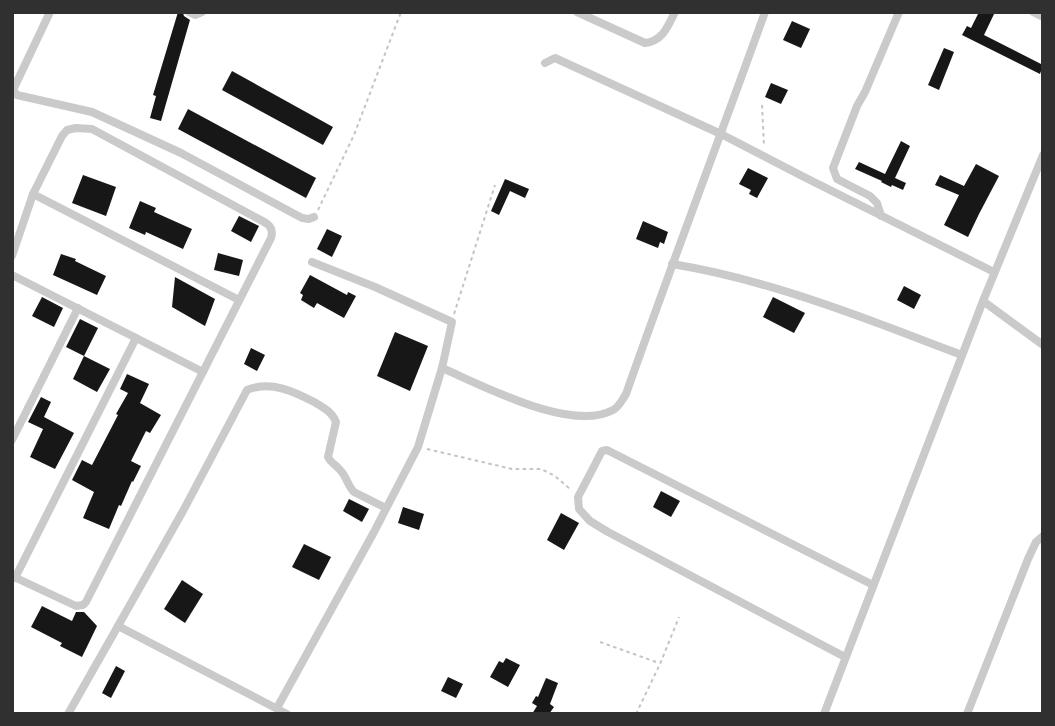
<svg xmlns="http://www.w3.org/2000/svg" width="1055" height="726" viewBox="0 0 1055 726" font-family="'Varela Round',sans-serif">
<rect width="100%" height="100%" fill="#fff"/>
<g fill="#171717">
<polygon points="178,12 183,13 184,16 190,20 161,121 150,118 156,96 153,95"/>
<polygon points="979,12 995,12 984,35 1043,65 1040,74 962,35 967,26 971,28"/>
<polygon points="792,21 810,29 801,48 783,40"/>
<polygon points="944,48 954,52 939,90 928,85"/>
<polygon points="232,71 333,127 323,145 222,90"/>
<polygon points="771,83 788,90 781,104 765,97"/>
<polygon points="188,109 316,178 306,198 178,129"/>
<polygon points="901,141 910,146 895,178 906,183 903,190 892,185 891,187 881,182 882,181 855,169 859,162 885,174"/>
<polygon points="976,164 999,176 979,214 968,237 944,225 959,195 935,185 940,175 964,186"/>
<polygon points="748,168 768,178 757,198 749,194 751,190 739,184"/>
<polygon points="83,175 116,187 106,216 72,203"/>
<polygon points="505,179 529,189 525,198 510,191 499,215 491,211"/>
<polygon points="140,201 156,208 154,212 192,229 183,249 146,232 145,235 129,228"/>
<polygon points="239,216 259,226 251,242 231,231"/>
<polygon points="643,221 668,232 664,244 660,242 658,248 636,239"/>
<polygon points="327,229 342,236 332,257 317,249"/>
<polygon points="218,253 243,260 239,276 214,270"/>
<polygon points="61,254 76,259 75,261 106,276 97,295 53,275"/>
<polygon points="310,275 347,295 348,292 356,296 344,318 317,303 314,308 301,300 303,295 300,293"/>
<polygon points="175,277 215,299 205,326 172,307"/>
<polygon points="904,286 921,295 914,309 897,300"/>
<polygon points="42,297 63,308 54,327 32,316"/>
<polygon points="773,297 805,313 794,333 763,317"/>
<polygon points="80,319 98,328 84,356 110,369 97,392 73,379 84,356 66,347"/>
<polygon points="395,332 428,346 410,391 377,376"/>
<polygon points="251,348 265,355 257,371 244,364"/>
<polygon points="127,374 149,384 140,403 161,415 150,433 146,431 131,461 141,466 133,482 132,481 121,506 119,505 109,529 83,518 94,492 72,480 82,460 92,465 118,415 116,414 128,393 120,389"/>
<polygon points="41,397 51,402 44,417 74,433 55,469 30,457 43,429 28,422"/>
<polygon points="661,491 680,501 671,517 653,507"/>
<polygon points="349,499 369,509 362,522 343,511"/>
<polygon points="403,507 424,514 419,530 398,523"/>
<polygon points="561,513 579,523 564,550 547,540"/>
<polygon points="304,544 331,557 319,580 292,567"/>
<polygon points="182,580 203,594 185,623 164,609"/>
<polygon points="42,606 72,621 76,612 84,612 97,626 82,657 60,646 62,643 31,627"/>
<polygon points="506,658 520,665 508,687 490,677 499,661 503,663"/>
<polygon points="116,666 125,671 111,698 102,693"/>
<polygon points="448,677 463,684 456,698 441,691"/>
<polygon points="546,678 558,683 550,704 554,707 549,714 532,714 537,706 532,703 536,696 538,697"/>
</g>
<g fill="none" stroke-linecap="round" stroke-linejoin="round">
<g stroke="#c4c4c4" stroke-width="2" stroke-dasharray="3.5 3.5" stroke-linecap="butt">
<polyline points="762,105 764,146"/>
<polyline points="318,210 354,135 401,12"/>
<polyline points="454,314 495,185"/>
<polyline points="427,449 512,469 541,469 555,476 570,489"/>
<polyline points="600,642 659,663"/>
<polyline points="636,714 660,664 679,617"/>
</g>
<g stroke="#cacaca" stroke-width="8">
<polyline points="50,12 13,90 17,95 92,112 181,153 302,218 309,219 314,217"/>
<polyline points="189,12 195,15 202,12"/>
<path d="M577 12 645 43C663 41 668 26 675 12"/>
<polyline points="1033,12 1043,17"/>
<polyline points="545,63 555,58 721,134 804,177 994,272"/>
<polyline points="33,194 239,300"/>
<polyline points="881,216 877,203 870,196 837,179 833,168 857,106 865,92 899,12"/>
<path d="M12 256 33 194 62 136 67 130 76 128 92 129 255 217C264 222 275 225 271 238L86 602 83 605 76 606 12 576"/>
<path d="M672 264C740 275 807 297 872 321 902 332 932 344 962 355"/>
<polyline points="12,275 203,372"/>
<polyline points="983,301 1043,345"/>
<path d="M442 368C482 385 571 433 613 410 619 407 622 400 626 394 671 266 719 140 765 12"/>
<polyline points="12,440 78,308"/>
<polyline points="15,578 136,338"/>
<path d="M118 626 183 511 247 390C271 380 295 392 316 403 324 408 332 412 336 422L328 457C331 463 336 465 341 471 347 478 348 486 354 492L386 508"/>
<polyline points="845,657 608,532 590,521 579,509 578,497 602,451 607,450 873,585"/>
<polyline points="277,708 374,532 418,447 442,368 452,322 375,287 312,262"/>
<polyline points="68,714 118,626 287,714"/>
<polyline points="824,714 983,301 1043,155"/>
<polyline points="967,714 1028,559 1036,542 1043,536"/>
</g>
</g>
<rect width="1055" height="726" fill="none" stroke="#303030" stroke-width="28"/>
</svg>
